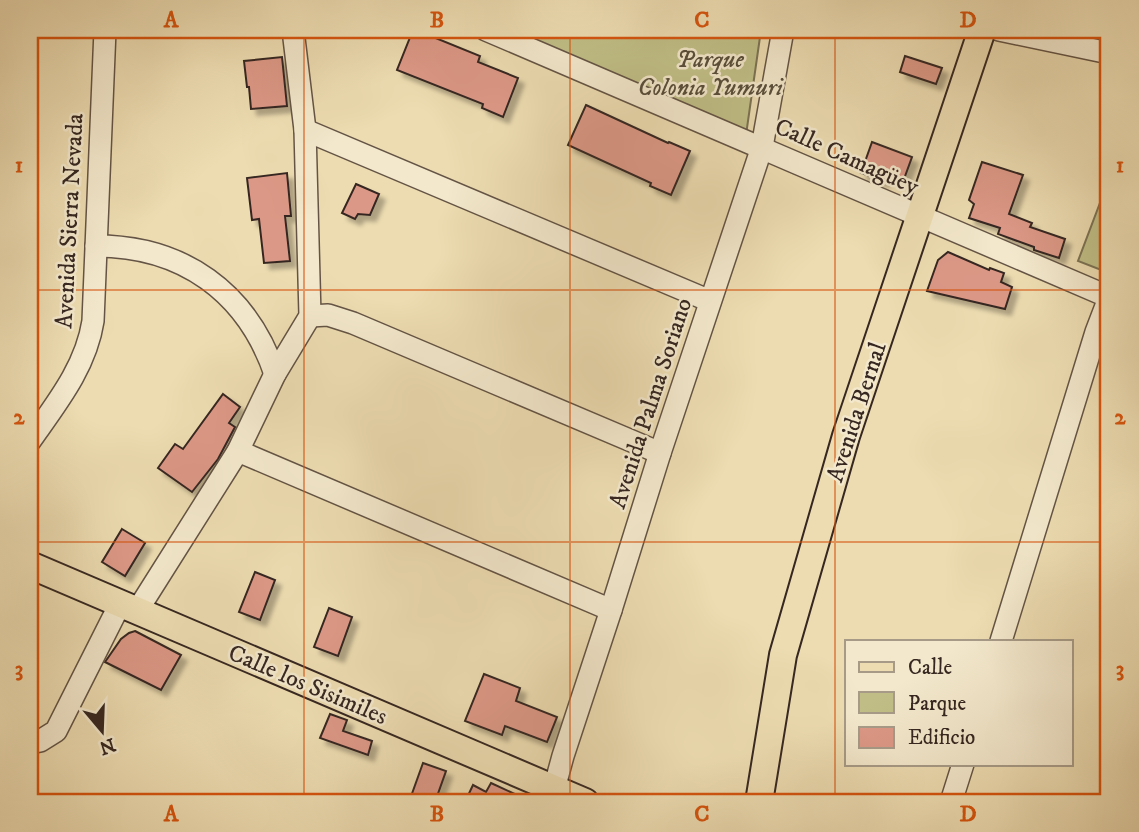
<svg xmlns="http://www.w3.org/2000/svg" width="1139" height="832" viewBox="0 0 1139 832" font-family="'IM FELL DW Pica',serif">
<defs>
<filter id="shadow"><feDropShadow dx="6" dy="6" stdDeviation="2" flood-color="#0004"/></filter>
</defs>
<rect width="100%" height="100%" fill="#eddcb1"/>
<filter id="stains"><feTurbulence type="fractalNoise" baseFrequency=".00286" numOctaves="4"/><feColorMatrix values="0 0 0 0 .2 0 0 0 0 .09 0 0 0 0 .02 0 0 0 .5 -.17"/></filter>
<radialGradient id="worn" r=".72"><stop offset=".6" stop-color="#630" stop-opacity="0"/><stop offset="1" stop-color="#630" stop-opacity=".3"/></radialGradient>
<g fill="#c0be86" stroke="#7b7254" stroke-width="2">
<polygon points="499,30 761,30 746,135"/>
<polygon points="1109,179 1109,273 1078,261"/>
</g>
<g fill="#dc9886" stroke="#362721" stroke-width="2" filter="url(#shadow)">
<polygon points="413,30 416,30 480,56 478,62 518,78 503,117 482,108 483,104 397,70"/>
<polygon points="905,56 942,68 936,84 900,72"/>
<polygon points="282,57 287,106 251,109 249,87 247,87 244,61"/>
<polygon points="586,105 668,143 669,142 690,151 671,195 650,186 651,183 568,145"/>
<polygon points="872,142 912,157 904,179 886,173 883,181 861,173"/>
<polygon points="982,162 1023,175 1009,214 1032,223 1030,227 1065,239 1059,258 1034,250 1034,247 998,234 1000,228 969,218 974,204 969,200"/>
<polygon points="287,173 291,216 285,216 290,261 264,263 259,219 252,220 247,178"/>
<polygon points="356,184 379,194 370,215 358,214 355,219 342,213"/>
<polygon points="948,252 989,270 990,268 1004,273 1001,282 1012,287 1005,309 927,291 938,260"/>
<polygon points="223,394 240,407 229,423 235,427 218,459 192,492 158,468 175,444 183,449"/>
<polygon points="122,529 145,543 125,576 102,562"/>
<polygon points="255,572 275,580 260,620 239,612"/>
<polygon points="329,608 352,617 338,656 314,647"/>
<polygon points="135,631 181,655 161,690 105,662 121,639 129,633"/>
<polygon points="484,674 520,688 516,701 557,717 547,742 505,726 502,735 465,721"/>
<polygon points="330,714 347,720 343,731 372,741 368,755 320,738"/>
<polygon points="423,763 446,771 435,802 409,802"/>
<polygon points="491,783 532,802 465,802 473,785 486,792"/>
</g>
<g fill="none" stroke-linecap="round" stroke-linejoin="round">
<defs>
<g id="minor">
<path d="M486 30C694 118 901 209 1109 297"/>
<polyline points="999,30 1109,53"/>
<polyline points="305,130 710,301"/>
<path d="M96 246C183 246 247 292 275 374"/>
<polyline points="310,316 328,315 353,323 660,453"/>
<path d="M30 441C56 404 86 367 93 321L105 30"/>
<polyline points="238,451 611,610"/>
<polyline points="137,611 238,451 275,374 310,316 305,130 293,30"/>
<polyline points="1001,641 1096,332 1109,298"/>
<polyline points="30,743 40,741 56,731 120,604"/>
<polyline points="554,789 563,756 611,610 660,453 762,147 783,30"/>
<polyline points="951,802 963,764"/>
</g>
<g id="major">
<polyline points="30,565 585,802"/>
<polyline points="759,802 783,655 846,436 982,30"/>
</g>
</defs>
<use href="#minor" stroke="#645445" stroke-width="24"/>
<use href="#major" stroke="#362721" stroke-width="30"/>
<use href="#minor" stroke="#f3e8cc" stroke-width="21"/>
<use href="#major" stroke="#eddcb1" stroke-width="26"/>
</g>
<path fill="none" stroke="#d6540e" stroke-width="2" stroke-opacity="0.55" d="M304 30V802M570 30V802M835 30V802M30 290H1109M30 542H1109"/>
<g text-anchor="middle" stroke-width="5" stroke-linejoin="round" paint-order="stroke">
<g font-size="24" font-style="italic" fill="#584d3a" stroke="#f3e8cc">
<text x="710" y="67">Parque<tspan x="710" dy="28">Colonia Yumuri</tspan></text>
</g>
<g font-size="24" fill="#362721" stroke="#f3e8cc">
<text transform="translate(847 156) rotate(24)" y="8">Calle Camagüey</text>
<text transform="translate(69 221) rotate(-87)" y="8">Avenida Sierra Nevada</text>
<text transform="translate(650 403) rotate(-72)" y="8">Avenida Palma Soriano</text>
<text transform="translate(856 412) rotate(-72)" y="8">Avenida Bernal</text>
<text transform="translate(308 684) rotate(23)" y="8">Calle los Sisimiles</text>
</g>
</g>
<rect width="1139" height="832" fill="none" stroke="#eddcb1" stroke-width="77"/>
<rect x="845" y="640" width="228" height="126" fill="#f3e8cc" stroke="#a79b88" stroke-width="2"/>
<rect x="859" y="662" width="35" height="10" fill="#eddcb1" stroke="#a79b88" stroke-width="2"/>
<text x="908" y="674" font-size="21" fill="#362721">Calle</text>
<rect x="859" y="692" width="35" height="21" fill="#c0be86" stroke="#a79b88" stroke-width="2"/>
<text x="908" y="710" font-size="21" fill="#362721">Parque</text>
<rect x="859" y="727" width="35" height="21" fill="#dc9886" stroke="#a79b88" stroke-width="2"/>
<text x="908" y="744" font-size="21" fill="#362721">Edificio</text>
<g transform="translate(102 731) rotate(161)" stroke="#f3e8cc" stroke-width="5" paint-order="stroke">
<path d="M0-5L12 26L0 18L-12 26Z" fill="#362721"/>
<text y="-10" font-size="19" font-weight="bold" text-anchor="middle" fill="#362721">N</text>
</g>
<rect x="38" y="38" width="1062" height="756" fill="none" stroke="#d6540e" stroke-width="2.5"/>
<g font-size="23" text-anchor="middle" font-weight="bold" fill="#d6540e">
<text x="171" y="27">A</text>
<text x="437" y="27">B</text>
<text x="702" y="27">C</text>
<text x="968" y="27">D</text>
<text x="19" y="172">1</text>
<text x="1120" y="172">1</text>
<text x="19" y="424">2</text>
<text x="1120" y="424">2</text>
<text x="19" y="676">3</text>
<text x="1120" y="676">3</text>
<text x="171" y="821">A</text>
<text x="437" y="821">B</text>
<text x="702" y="821">C</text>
<text x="968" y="821">D</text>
</g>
<rect width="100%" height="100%" filter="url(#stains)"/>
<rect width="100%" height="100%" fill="url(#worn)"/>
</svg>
